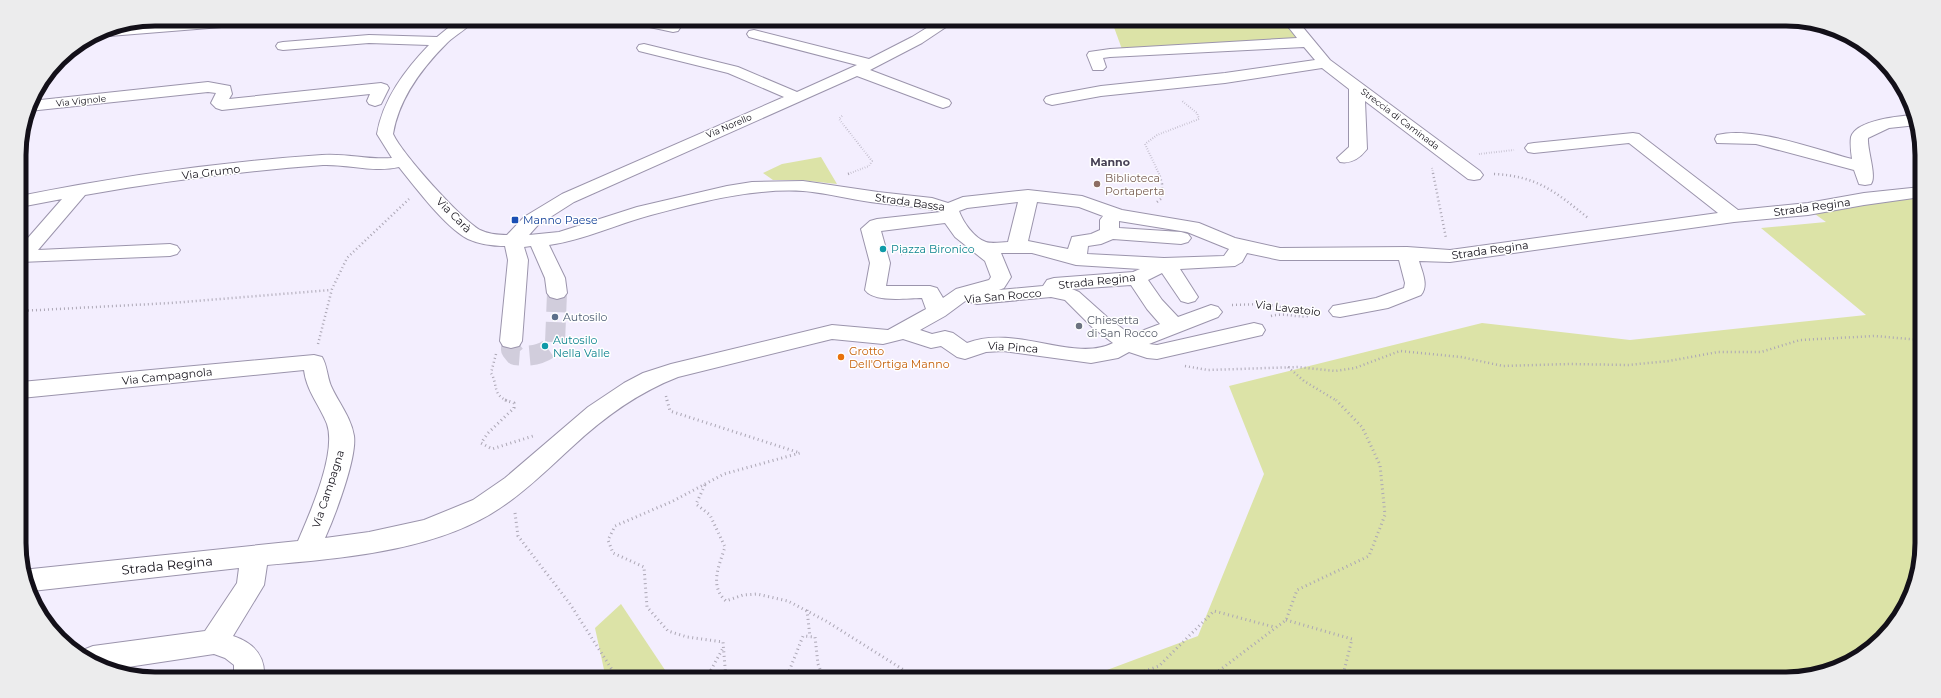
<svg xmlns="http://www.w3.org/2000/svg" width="1941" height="698" viewBox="0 0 1941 698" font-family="Montserrat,sans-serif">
<rect width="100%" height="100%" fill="#f3eefe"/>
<g fill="#dce3a7">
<polygon points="1111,19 1289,19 1307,42 1123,52"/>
<polygon points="821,157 837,184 800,180 773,180 763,173 782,164"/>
<polygon points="1921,192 1922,543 1915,586 1899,619 1869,651 1830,672 1794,679 1083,679 1198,636 1264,474 1229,386 1482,323 1630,340 1866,315 1761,228 1826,222 1808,209"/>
<polygon points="621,604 671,679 606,679 595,628"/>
</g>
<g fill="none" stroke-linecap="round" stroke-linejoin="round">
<path stroke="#d1cddc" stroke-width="20" stroke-dasharray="20 10" stroke-linecap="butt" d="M511 341V350L515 355C530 357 545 355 555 343L557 293"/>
<defs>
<g id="minor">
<polygon points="220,19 280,19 278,22 273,23 97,37 92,36 103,29 112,27"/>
<path d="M459 19H475C469 28 455 35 447 43 422 68 399 98 393 134 403 155 460 218 480 230 488 234 498 235 507 235L524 217 562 194 784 97 728 73 639 51 637 48 639 45 644 44 738 67 797 92 857 65 749 37 747 34 749 31 754 30 869 59 912 37 941 19H958L922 43 870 70 949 100 951 103 949 106 943 108 937 106 857 76 574 202 538 225 529 235 559 232 637 207 727 186 752 182 803 181 878 192 932 198 948 203 963 197 1028 190 1082 196 1122 210 1199 223 1235 238 1280 248 1407 247 1450 250 1718 213 1629 143 1534 153 1528 152 1525 148 1528 144 1534 143 1633 133 1639 134 1738 210 1808 203 1864 193 1921 187V197L1864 205 1808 215 1734 222 1450 262 1419 261C1422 272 1429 285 1421 295L1388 308 1340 317 1333 316 1329 311 1333 306 1376 298 1404 288 1405 283 1399 260H1280L1247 253 1242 262 1235 266 1180 269 1198 297 1195 301 1188 303 1181 301 1162 273 1148 280 1162 300 1178 317 1211 305 1218 307 1222 312 1218 317 1149 344 1157 345 1254 323 1262 325 1265 330 1262 335 1157 359 1147 358 1129 352 1118 358 1091 363 1003 351 986 352 965 359 957 357 941 346 931 348 903 339 883 344 832 339 678 377C637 393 604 417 572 447 550 467 528 489 503 506 439 551 343 558 267 565L264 585 233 636C254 643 266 656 264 679H234V665L225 658 214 654 108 670 82 652 83 650 93 646 205 631 237 583 239 568 32 591 22 570 298 541C310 513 337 453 327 424 320 406 306 390 304 370L21 398V382L314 355 322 357C327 365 327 376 331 386 338 402 351 417 354 436 357 458 335 516 325 538L369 532 424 520 473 500 505 478 588 407 624 383 643 373 671 364 832 325 888 330 926 309 922 298C907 298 874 303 865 290L870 263 861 229 870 221 877 219 941 212C920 206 899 206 878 203 853 200 828 193 803 191 752 188 700 202 651 215 617 224 584 240 549 245L565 278 567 293 564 297 557 299 550 297 547 293 545 278 531 246 524 247 528 260 522 341 519 346 511 348 503 346 500 341 508 260 505 246C493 246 479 244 468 239 445 227 416 188 399 167 374 173 348 164 323 165 244 171 163 181 85 195L38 250 170 244 177 246 180 250 177 254 170 256 20 262V247L62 199 20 207V196C119 176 221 162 322 155 346 153 368 160 392 158L377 134C383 99 405 70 429 45L369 43 283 50 278 49 276 46 278 43 283 42 369 35 437 37ZM1018 202 1008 242C1002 242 992 244 986 242 974 238 963 222 959 211L967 208ZM1037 202 1079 207 1103 216 1100 220V230L1091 234 1072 237 1068 249 1028 241ZM1119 221 1187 232 1229 249 1224 256 1164 258 1087 254 1088 246 1101 244 1113 239 1181 244 1188 242 1191 238 1188 234 1181 232 1119 228ZM945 223 955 237 985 261 991 277 989 280 956 289 943 298 937 288 930 286H886L890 263 881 231ZM1001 253H1032L1076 265 1140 269 1133 272 1054 278 1047 280 1043 286 999 290 1004 288 1011 277ZM1131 285 1147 309 1160 324 1131 335 1107 317 1079 292 1072 289ZM1051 297 1065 300 1092 327 1113 343C1074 363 1016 324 967 343L953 333 945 331 932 334 920 330 945 316 968 299 970 302 977 304Z"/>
<polygon points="624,19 651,19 678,25 680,28 678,31 673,32 626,22"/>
<path d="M1282 19H1296L1330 60 1480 171 1483 175 1480 179 1474 180 1468 179 1365 101 1367 149C1360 158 1351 164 1340 162L1337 158 1349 147V89L1322 68 1225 83 1101 96 1052 105 1046 103 1044 100 1046 97 1052 95 1101 86 1225 73 1315 60 1304 47 1110 57 1103 58 1106 67 1103 70H1093L1087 55 1089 52 1110 49 1297 38Z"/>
<polygon points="208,82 230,86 232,94 229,99 381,83 387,85 389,88 381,104 375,106 369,104 367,101 370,94 222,110 216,108 211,103 216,93 208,92 29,111 31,101"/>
<path d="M1914 115 1917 125 1889 128 1868 138C1867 150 1877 176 1871 184L1865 185 1859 184 1854 170 1756 144 1717 143 1715 139 1717 135C1754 126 1815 149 1852 159 1851 152 1850 144 1851 137 1856 120 1900 116 1914 115Z"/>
</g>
</defs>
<use href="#minor" stroke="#9b94ac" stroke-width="2"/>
<g stroke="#aca7b5" stroke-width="2" stroke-dasharray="0.5 2" stroke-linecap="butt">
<polyline points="842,116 839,119 872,161 869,166 848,174"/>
<polyline points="1479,154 1514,150"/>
<polyline points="1432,168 1433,174"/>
<polyline points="1159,174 1145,144 1157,135 1199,119 1197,113 1182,101"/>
</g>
<g stroke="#aca7b5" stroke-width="2.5" stroke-dasharray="1 3" stroke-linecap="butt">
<polyline points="1433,173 1446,238"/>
<polyline points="848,174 851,173"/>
<path d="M1494 174C1537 176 1556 192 1588 218"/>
<polyline points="1157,202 1162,198 1162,184 1159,173"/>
<polyline points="901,254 932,252"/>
<polyline points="1232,305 1264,304 1318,314"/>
<polyline points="20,311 171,303 331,290"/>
<path d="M1271 316C1287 312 1293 318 1308 316V313"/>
<polyline points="318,344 332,289 347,258 409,199"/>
<path d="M496 354 491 373C498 384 492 395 508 401"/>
<polyline points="1185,366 1208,370 1298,367 1335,371 1355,368 1400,351 1461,357 1503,366 1569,364 1628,365 1669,361 1718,352 1761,352 1800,340 1875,336 1921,340"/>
<polyline points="1288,367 1304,381 1337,401"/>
<polyline points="666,396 667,401"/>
</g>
<g stroke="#aca7b5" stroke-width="3" stroke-dasharray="1 3.5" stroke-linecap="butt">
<polyline points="505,400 514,403 514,408 488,433 481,443 492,449 533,436"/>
<polyline points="667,400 670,411 800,453 724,474 673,501 615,526 608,540 613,553 644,567 647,607 668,631 687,637 723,642 726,679"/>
<path d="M705 485 696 504 710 515 725 547C719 566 709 586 726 601L743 595 757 594 788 601 826 621 918 679"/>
<polyline points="515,513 518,536 570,604 618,679"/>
<polyline points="807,610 810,637"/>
<polyline points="1286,620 1352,639 1342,679"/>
<polyline points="710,679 711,670 723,648"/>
<polyline points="786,679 803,636 815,637 818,664 824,679"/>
<polyline points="1123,679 1159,666 1214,611 1274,627"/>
<polyline points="1208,679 1286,620 1297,590 1369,556 1385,515 1380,465 1362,427 1336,400"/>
</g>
<use href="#minor" fill="#fff" fill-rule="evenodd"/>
</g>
<circle fill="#8d6e63" stroke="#fff" stroke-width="1.5" cx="1097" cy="184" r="4"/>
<rect fill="#1a4fb4" stroke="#fff" stroke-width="1.5" x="511" y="216" width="8" height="8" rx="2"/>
<g fill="#0f9aa8" stroke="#fff" stroke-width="1.5">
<circle cx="883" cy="249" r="4"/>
<circle cx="545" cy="346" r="4"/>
</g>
<circle fill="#5c6f8a" stroke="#fff" stroke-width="1.5" cx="555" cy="317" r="4"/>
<circle fill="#6b7280" stroke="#fff" stroke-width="1.5" cx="1079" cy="326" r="4"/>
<circle fill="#e8710a" stroke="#fff" stroke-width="1.5" cx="841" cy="357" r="4"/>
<g text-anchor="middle" stroke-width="3" stroke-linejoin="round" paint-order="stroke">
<g font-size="9" fill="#131019" stroke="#fff">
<text transform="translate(81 101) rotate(-6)" y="3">Via Vignole</text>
<text transform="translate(1400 119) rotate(37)" y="3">Streccia di Caminada</text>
<text transform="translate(729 126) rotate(-23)" y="3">Via Norello</text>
</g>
<g font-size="11" font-weight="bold" fill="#464054" stroke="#fff">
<text x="1110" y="166">Manno</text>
</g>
<g font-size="11" fill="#131019" stroke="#fff">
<text transform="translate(211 172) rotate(-7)" y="4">Via Grumo</text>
<text transform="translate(910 202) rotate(8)" y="4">Strada Bassa</text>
<text transform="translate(1812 207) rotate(-8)" y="4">Strada Regina</text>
<text transform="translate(454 215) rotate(45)" y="4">Via Carà</text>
<text transform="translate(1490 250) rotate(-8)" y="4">Strada Regina</text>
<text transform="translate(1097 281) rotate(-6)" y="4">Strada Regina</text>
<text transform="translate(1003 296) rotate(-5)" y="4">Via San Rocco</text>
<text transform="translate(1288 308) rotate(7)" y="4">Via Lavatoio</text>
<text transform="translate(1013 347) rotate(4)" y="4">Via Pinca</text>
<text transform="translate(167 376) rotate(-6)" y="4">Via Campagnola</text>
<text transform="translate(328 489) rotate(-72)" y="4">Via Campagna</text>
</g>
<g font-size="11" fill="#785e54" stroke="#fff" text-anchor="start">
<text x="1105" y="182">Biblioteca<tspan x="1105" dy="13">Portaperta</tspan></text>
</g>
<g font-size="11" fill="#164399" stroke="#fff" text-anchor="start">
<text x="523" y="224">Manno Paese</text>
</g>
<g font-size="11" fill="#0d838f" stroke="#fff" text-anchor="start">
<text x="891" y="253">Piazza Bironico</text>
<text x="553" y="344">Autosilo<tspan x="553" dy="13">Nella Valle</tspan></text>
</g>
<g font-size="11" fill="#4e5e75" stroke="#fff" text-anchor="start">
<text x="563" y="321">Autosilo</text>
</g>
<g font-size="11" fill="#5b616d" stroke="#fff" text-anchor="start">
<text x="1087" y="324">Chiesetta<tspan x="1087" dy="13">di San Rocco</tspan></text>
</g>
<g font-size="11" fill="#c56008" stroke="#fff" text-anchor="start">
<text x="849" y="355">Grotto<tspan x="849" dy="13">Dell'Ortiga Manno</tspan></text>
</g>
<g font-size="13" fill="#131019" stroke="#fff">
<text transform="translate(167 565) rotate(-6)" y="5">Strada Regina</text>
</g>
</g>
<path d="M0 0H1941V698H0ZM155 26H1786A129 129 0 0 1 1915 155V543A129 129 0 0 1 1786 672H155A129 129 0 0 1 26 543V155A129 129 0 0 1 155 26Z" fill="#ececed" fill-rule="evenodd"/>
<path fill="none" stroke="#131019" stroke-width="5" d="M155 26H1786A129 129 0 0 1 1915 155V543A129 129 0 0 1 1786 672H155A129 129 0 0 1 26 543V155A129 129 0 0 1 155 26Z"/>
</svg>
